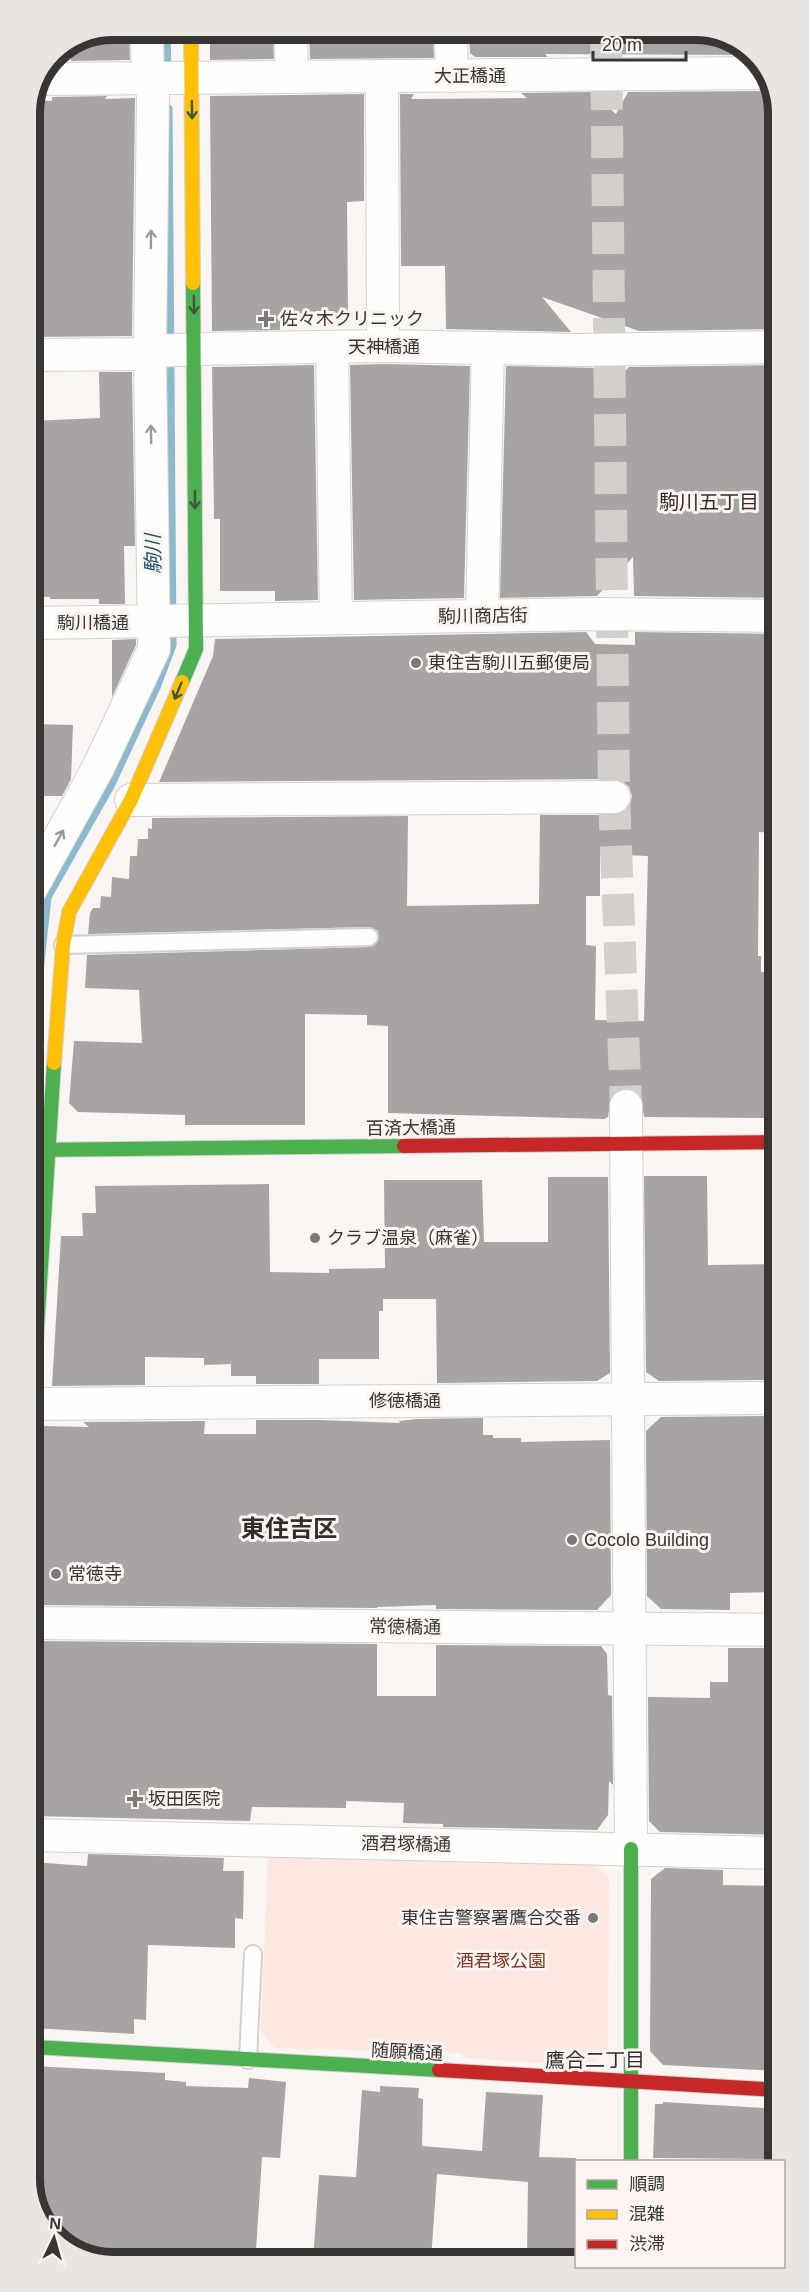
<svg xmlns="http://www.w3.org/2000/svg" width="809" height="2292" viewBox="0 0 809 2292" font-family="Helvetica,'Noto Sans JP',sans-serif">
<rect width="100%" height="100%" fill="#f9f5f3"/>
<polygon fill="#fce7e1" points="268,1855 595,1865 609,1878 608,2050 590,2066 466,2058 460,2053 275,2048 261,2032"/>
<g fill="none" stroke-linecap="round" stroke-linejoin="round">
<g stroke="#8cbacd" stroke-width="9">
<polyline points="166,30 167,74"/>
<polyline points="31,1048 47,897 110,786 157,685 172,645 168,109"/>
</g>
</g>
<g fill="#a7a4a3" fill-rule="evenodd">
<polygon points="113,30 129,30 130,60 71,61 71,47"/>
<polygon points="210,30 273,30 274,59 210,60"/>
<polygon points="309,30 433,30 434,58 310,59"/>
<polygon points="469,30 701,30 747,47 752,55 545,54 548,57 475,57 470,53"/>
<polygon points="774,88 776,91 776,329 639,331 542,297 571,332 446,329 445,266 401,266 400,94 414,94 411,99 527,98 521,93 591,92 616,114 628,92 764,91"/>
<polygon points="364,94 364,201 347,202 348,313 280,314 280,330 212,331 210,96"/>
<polygon points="107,96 105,99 135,98 132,336 31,337 30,108 34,100 52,101 52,97"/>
<polygon points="383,364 470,366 464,598 354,600 350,365"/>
<polygon points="314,365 318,600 275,601 275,591 220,591 220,519 214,519 212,367"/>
<polygon points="776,365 777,598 634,596 633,557 597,596 500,598 506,366 601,368 613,382 629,367"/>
<polygon points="99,372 132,372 135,546 124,546 125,604 99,604 99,599 50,599 50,597 31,596 31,421 100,418"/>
<path d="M586 632 595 644 635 645V632L777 634V833L759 832 758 956H761V972L777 973 778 1118 644 1117 641 1096 634 1090 626 1088 617 1090 611 1097 608 1117 604 1119 388 1113V1026L367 1025V1015L305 1014V1125H185V1115L78 1112 69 1103 74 1041 142 1043 139 990 85 988 87 955 369 947 378 941V931L369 927 88 934 90 913 93 908H100L101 896 111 897 112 877 129 879 130 856H137L138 839H148V828L152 829V818L408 816 407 906 539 904 540 815H614L624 812 630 805 632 796 629 787 622 781 614 779 159 782 213 656 215 639ZM600 854 648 856 644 1021 595 1020 596 946 586 945V896H600Z"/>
<polygon points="136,639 136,645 112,697 112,640"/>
<polygon points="31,724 73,725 71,779 62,796 31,796"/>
<polygon points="644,1176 707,1176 708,1265 778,1264 778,1380 659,1381 646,1372"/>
<polygon points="548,1177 608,1177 610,1373 597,1381 437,1383 436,1299 383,1299 383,1311 379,1311 379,1359 319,1359 319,1384 256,1384 256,1376 231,1376 231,1364 204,1365 204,1358 145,1357 145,1385 52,1386 61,1236 83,1236 82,1213 96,1213 95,1186 269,1184 270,1272 329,1273 329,1269 385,1268 384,1180 482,1180 484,1242 548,1242"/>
<polygon points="778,1416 778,1592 730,1593 730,1610 661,1609 647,1596 646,1431 661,1417"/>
<polygon points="483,1418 483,1435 493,1435 493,1438 521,1438 521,1442 610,1440 611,1595 597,1610 436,1609 436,1605 377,1607 377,1608 39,1605 40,1588 32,1588 32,1535 35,1535 37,1489 41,1490 42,1426 89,1427 83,1422 205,1421 204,1434 256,1434 256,1420 319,1420 400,1423 399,1421 417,1419"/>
<polygon points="32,1641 377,1644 377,1696 436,1696 436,1645 601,1646 607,1654 608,1695 612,1696 613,1785 609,1781 608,1815 597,1830 443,1827 443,1824 403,1823 404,1803 346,1801 346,1808 252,1807 250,1821 32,1816"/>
<polygon points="728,1648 778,1648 779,1835 660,1832 649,1821 648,1697 710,1698 710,1682 728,1682"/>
<polygon points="88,1854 224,1858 223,1871 244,1871 243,1919 235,1918 235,1948 148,1945 146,2020 134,2019 134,2034 33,2028 32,1862 87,1866"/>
<polygon points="665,1868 723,1870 723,1885 779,1886 779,2071 663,2065 650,2051 651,1879"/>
<polygon points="33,2066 165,2073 165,2080 186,2082 186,2086 248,2088 249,2078 286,2082 280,2158 262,2157 256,2251 235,2249 235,2256 124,2251 69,2247 62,2245 33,2201"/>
<polygon points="380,2086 419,2088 418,2098 423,2099 422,2146 482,2151 486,2092 543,2095 539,2157 576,2158 576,2260 527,2258 528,2182 437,2174 431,2260 313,2261 319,2175 356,2177 362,2090 380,2092"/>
<polygon points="663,2102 779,2109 779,2159 653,2158 655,2104 663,2104"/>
</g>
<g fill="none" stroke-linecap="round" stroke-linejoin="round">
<polyline stroke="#d2cfcd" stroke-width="32" stroke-dasharray="32 16" stroke-linecap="butt" points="606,30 614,797 626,1106"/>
<defs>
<g id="lane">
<polyline points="63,945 369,937"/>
<polyline points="248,2060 253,1954"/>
</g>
<g id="street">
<polyline points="291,30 292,77"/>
<polyline points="451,30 452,76"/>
<polyline points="382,76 383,346"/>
<polyline points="43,79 764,73"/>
<polyline points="332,347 336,618"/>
<polyline points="30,355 150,354 158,351 195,349 383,346 580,350 776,347"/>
<polyline points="482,616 488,348"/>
<polyline points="31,623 599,614 777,616"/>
<polyline points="131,800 614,797"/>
<polyline points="31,889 98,768 154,649 150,354 153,94 148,78 147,30"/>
<polyline points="626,1106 631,1849"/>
<polyline points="32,1404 778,1398"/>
<polyline points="32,1623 778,1630"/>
<polyline points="32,1835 779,1853"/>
</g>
<g id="fast">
<polyline points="182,682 196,649 193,283"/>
<polyline points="32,1150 404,1146"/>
<polyline points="32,1407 54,1063"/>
<polyline points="631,1849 631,2162"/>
<polyline points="33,2047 439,2070"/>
</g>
<g id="slow">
<polyline points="191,30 193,283"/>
<polyline points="54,1063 63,945 69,912 131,800 182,682"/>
</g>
<g id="jam">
<polyline points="404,1146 778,1142"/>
<polyline points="439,2070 779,2090"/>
</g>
</defs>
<use href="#lane" stroke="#d4d0d0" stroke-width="20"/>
<use href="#street" stroke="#d4d0d0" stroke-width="34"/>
<use href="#fast" stroke="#d4d0d0" stroke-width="16"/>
<use href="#slow" stroke="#d4d0d0" stroke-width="16"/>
<use href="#jam" stroke="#d4d0d0" stroke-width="16"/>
<use href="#lane" stroke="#fefefd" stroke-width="16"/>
<use href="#street" stroke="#fefefd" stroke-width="32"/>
<use href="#fast" stroke="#4caf50" stroke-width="14"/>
<use href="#slow" stroke="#ffc107" stroke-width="14"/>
<use href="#jam" stroke="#c62828" stroke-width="14"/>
</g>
<defs><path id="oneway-shaft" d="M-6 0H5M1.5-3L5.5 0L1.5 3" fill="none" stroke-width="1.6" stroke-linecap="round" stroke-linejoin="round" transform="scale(1.5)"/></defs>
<g stroke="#3e5a3d">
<use href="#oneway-shaft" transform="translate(192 110) rotate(89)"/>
<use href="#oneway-shaft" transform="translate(194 305) rotate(89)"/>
<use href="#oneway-shaft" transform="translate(195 500) rotate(90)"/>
<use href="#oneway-shaft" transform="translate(178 691) rotate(113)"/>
</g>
<g stroke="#9b9a99">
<use href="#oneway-shaft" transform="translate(151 239) rotate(-89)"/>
<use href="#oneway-shaft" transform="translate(151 434) rotate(-91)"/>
<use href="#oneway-shaft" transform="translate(59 838) rotate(-61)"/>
</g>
<g fill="#7c7878" stroke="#fbf4f1" stroke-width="2">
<path d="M263 310h6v6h6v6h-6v6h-6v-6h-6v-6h6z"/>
<circle cx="416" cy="663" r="6"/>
<circle cx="315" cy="1238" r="6"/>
<circle cx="572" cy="1540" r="6"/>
<circle cx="56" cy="1574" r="6"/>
<path d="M132 1790h6v6h6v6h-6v6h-6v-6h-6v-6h6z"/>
<circle cx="593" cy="1918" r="6"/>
</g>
<g text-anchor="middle" stroke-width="6" stroke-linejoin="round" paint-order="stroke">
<g font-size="18" fill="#383535" stroke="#fbf4f1">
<text x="470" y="82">大正橋通</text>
<text x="384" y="353">天神橋通</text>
<text transform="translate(483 616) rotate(-1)" y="6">駒川商店街</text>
<text x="93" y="629">駒川橋通</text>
<text transform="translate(411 1128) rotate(-1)" y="6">百済大橋通</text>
<text x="405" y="1407">修徳橋通</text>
<text transform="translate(405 1627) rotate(1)" y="6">常徳橋通</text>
<text transform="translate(406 1844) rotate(1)" y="6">酒君塚橋通</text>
<text transform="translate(407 2052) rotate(3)" y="6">随願橋通</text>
</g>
<g font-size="18" fill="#383535" stroke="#fbf4f1" text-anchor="start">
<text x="280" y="325">佐々木クリニック</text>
<text x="428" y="669">東住吉駒川五郵便局</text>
<text x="327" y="1244">クラブ温泉（麻雀）</text>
<text x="584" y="1546">Cocolo Building</text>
<text x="68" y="1580">常徳寺</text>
<text x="148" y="1805">坂田医院</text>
<text x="581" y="1924" text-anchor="end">東住吉警察署鷹合交番</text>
</g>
<g font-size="18" fill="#803521" stroke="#fbf4f1">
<text x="501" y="1967">酒君塚公園</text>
</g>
<g font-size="20" fill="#332d2c" stroke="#fbf4f1">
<text x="709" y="509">駒川五丁目</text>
<text x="595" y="2067">鷹合二丁目</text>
</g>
<g font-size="20" font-style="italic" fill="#1c5267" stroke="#fbf4f1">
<text transform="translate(153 554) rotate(-91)" y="7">駒川</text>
</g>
<g font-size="24" font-weight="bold" fill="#332d2c" stroke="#fbf4f1">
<text x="289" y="1537">東住吉区</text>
</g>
</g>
<path d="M0 0H809V2292H0ZM113 40H695A73 73 0 0 1 768 113V2179A73 73 0 0 1 695 2252H113A73 73 0 0 1 40 2179V113A73 73 0 0 1 113 40Z" fill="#ebe5e2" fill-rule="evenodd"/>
<path fill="none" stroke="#383535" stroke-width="8" d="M113 40H695A73 73 0 0 1 768 113V2179A73 73 0 0 1 695 2252H113A73 73 0 0 1 40 2179V113A73 73 0 0 1 113 40Z"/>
<rect x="575" y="2160" width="210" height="108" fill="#fbf4f1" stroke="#ada8a6" stroke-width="1.5"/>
<rect x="587" y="2180" width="30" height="9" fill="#4caf50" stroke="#ada8a6" stroke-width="1.5"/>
<text x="629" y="2190" font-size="18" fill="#383535">順調</text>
<rect x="587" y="2210" width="30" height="9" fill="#ffc107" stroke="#ada8a6" stroke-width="1.5"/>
<text x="629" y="2220" font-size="18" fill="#383535">混雑</text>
<rect x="587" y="2240" width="30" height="9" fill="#c62828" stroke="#ada8a6" stroke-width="1.5"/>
<text x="629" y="2250" font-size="18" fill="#383535">渋滞</text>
<g transform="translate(54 2238) rotate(5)" stroke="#fbf4f1" stroke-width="4.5" paint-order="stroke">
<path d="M0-4.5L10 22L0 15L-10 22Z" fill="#383535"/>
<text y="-9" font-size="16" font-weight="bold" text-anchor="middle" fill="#383535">N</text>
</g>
<path d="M593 51v9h93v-9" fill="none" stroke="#383535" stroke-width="3"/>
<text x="602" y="51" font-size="18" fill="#383535" stroke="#fbf4f1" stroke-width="4.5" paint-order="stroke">20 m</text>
</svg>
